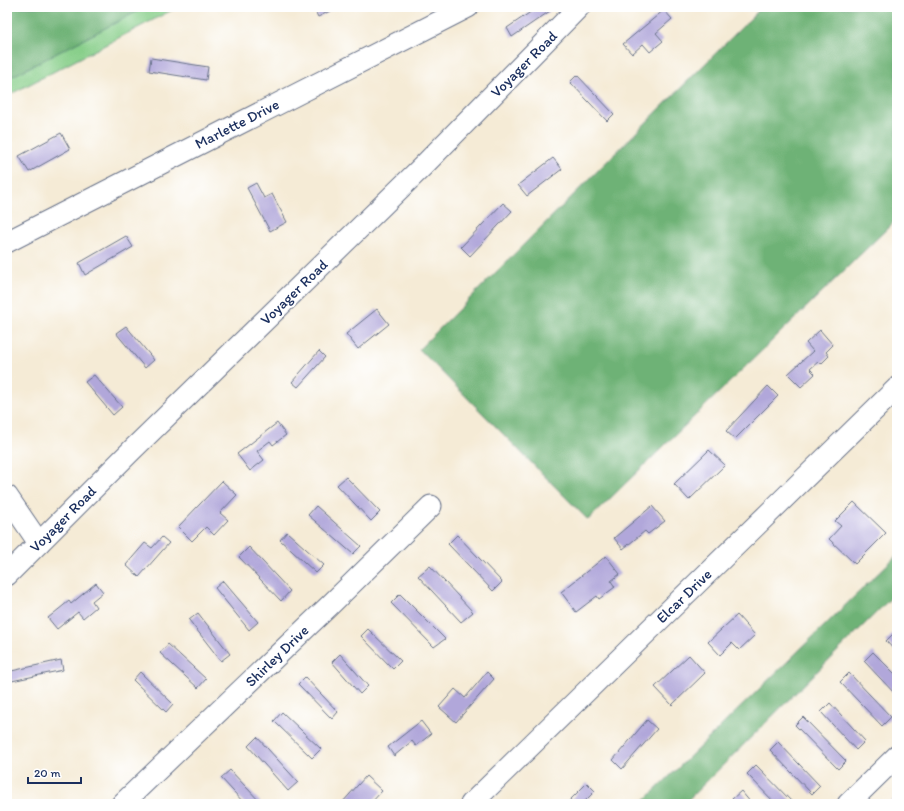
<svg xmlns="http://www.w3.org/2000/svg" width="904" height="811" viewBox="0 0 904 811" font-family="Itim,sans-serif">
<rect width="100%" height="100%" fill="#fff"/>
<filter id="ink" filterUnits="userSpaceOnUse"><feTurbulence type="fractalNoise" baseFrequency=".025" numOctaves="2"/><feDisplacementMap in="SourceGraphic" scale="8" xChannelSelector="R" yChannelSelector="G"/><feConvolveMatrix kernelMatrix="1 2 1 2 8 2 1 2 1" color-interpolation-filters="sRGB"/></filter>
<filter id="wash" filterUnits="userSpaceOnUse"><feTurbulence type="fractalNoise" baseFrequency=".012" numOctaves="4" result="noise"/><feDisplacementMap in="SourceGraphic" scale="16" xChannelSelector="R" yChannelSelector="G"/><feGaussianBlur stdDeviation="0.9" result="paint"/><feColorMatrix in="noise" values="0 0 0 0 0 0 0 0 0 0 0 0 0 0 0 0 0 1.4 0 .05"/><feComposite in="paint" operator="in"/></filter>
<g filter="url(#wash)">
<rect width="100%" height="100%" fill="#f5ebd6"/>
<polygon fill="#88cf8a" stroke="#527f74" points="7,7 178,7 7,96"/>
<g fill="#6eb276" stroke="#44706a">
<polygon points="7,7 146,7 7,79"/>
<polygon points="762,7 897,7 897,219 588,520 419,349"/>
<polygon points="897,555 897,592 684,804 641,804"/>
</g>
<g id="blocks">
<g fill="#b1a7da">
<polygon points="313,7 338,7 318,17"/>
<polygon points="538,7 547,7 550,11 512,37 507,28"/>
<polygon points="664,10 672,19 656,33 663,41 650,52 643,44 632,54 623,44"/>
<polygon points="151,58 208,67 206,80 149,71"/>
<polygon points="577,75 614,114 607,121 570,82"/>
<polygon points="61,133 70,149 29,172 19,156"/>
<polygon points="553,158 562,169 527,196 518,185"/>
<polygon points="256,183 264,198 272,194 287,222 270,231 247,188"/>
<polygon points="503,203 512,211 470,256 461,247"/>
<polygon points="126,236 133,247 85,275 79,263"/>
<polygon points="377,309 389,324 358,349 346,334"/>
<polygon points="126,326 154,360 145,368 116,333"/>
<polygon points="820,330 833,345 826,352 829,356 821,364 819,361 810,369 815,374 801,387 788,374 813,351 806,343"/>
<polygon points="319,351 325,357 298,387 292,382"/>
<polygon points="94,375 122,407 113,415 85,382"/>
<polygon points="768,386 778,396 735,439 726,431"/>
<polygon points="277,423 286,435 273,445 270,441 257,451 264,460 250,471 237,454"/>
<polygon points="709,450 725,465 689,500 674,484"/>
<polygon points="346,477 380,512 371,521 337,485"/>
<polygon points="222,481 237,495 220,513 228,520 214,535 206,527 192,541 178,527"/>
<polygon points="854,502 886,533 855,564 829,539 841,526 835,521"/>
<polygon points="316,506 361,546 353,554 308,515"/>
<polygon points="652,506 665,521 648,534 645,531 623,549 614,538"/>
<polygon points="287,532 324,565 316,573 280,540"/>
<polygon points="457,535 502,582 493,591 448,544"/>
<polygon points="162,537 169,543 139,577 126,565 145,543 152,548"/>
<polygon points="249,547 290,591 281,601 239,557"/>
<polygon points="606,556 620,574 611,581 615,587 599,599 597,596 576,612 561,592"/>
<polygon points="430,566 473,612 461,622 418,576"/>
<polygon points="223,581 258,622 249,630 215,588"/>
<polygon points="96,583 103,592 92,601 96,607 83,618 78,612 57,629 48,618 69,601 71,604"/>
<polygon points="400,594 445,639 434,647 391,603"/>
<polygon points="198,613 230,654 221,661 189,620"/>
<polygon points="737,615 755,635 739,650 732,643 720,655 708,642"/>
<polygon points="368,629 401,661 393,669 361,636"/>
<polygon points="895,632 897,634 897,653 886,641"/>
<polygon points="168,644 206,679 198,688 160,653"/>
<polygon points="873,652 897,676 897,696 864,661"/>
<polygon points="340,654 368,686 360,694 332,662"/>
<polygon points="689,655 705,673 672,705 655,687"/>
<polygon points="61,660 63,670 7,682 7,672"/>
<polygon points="140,672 173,704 166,712 133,680"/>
<polygon points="487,672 494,679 456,722 439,707 455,689 465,698"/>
<polygon points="849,673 891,717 882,726 840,682"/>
<polygon points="305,677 338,712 332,719 298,684"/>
<polygon points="830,703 865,741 856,750 821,712"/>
<polygon points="282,712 321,749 312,758 274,721"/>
<polygon points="803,717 846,761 838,769 795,725"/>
<polygon points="647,720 657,729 622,769 613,760"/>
<polygon points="421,721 431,734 416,746 412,741 394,756 388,747"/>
<polygon points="257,737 298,782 288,791 248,746"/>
<polygon points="778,742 820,786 812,794 770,750"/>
<polygon points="756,765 794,804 776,804 747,774"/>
<polygon points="230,770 262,804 245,804 221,778"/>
<polygon points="366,776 382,791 370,804 341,804"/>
<polygon points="587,783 595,791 582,804 566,804"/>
<polygon points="741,791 752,804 736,804 732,799"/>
<polygon points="897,796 897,804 888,804"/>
</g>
</g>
</g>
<g filter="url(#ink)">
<use href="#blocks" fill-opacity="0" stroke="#677188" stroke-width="1"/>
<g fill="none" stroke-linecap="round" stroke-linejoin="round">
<defs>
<g id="street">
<polyline points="7,242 468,7"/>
<polyline points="7,496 39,543"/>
<polyline points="7,575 132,450 423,166 579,7"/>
<polyline points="122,804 329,606 431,506"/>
<polyline points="471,804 897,388"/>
<polyline points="848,804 897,756"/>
</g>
</defs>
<use href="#street" stroke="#677188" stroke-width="23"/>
<use href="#street" stroke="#fff" stroke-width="21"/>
</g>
</g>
<g text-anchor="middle" stroke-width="4" stroke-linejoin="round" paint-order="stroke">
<g font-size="15" fill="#1b2f5e" stroke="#fff">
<text transform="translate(524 64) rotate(-45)" y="5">Voyager Road</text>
<text transform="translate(237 124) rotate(-27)" y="5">Marlette Drive</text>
<text transform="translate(294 292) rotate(-44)" y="5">Voyager Road</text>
<text transform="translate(63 519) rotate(-45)" y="5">Voyager Road</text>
<text transform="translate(684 596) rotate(-44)" y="5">Elcar Drive</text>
<text transform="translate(277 656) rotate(-44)" y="5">Shirley Drive</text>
</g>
</g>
<rect width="904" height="811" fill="none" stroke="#fff" stroke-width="24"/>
<path d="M28 777v6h53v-6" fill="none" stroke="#1b2f5e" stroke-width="2"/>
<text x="34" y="777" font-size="12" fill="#1b2f5e" stroke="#ffffff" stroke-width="3" paint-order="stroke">20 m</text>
</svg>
